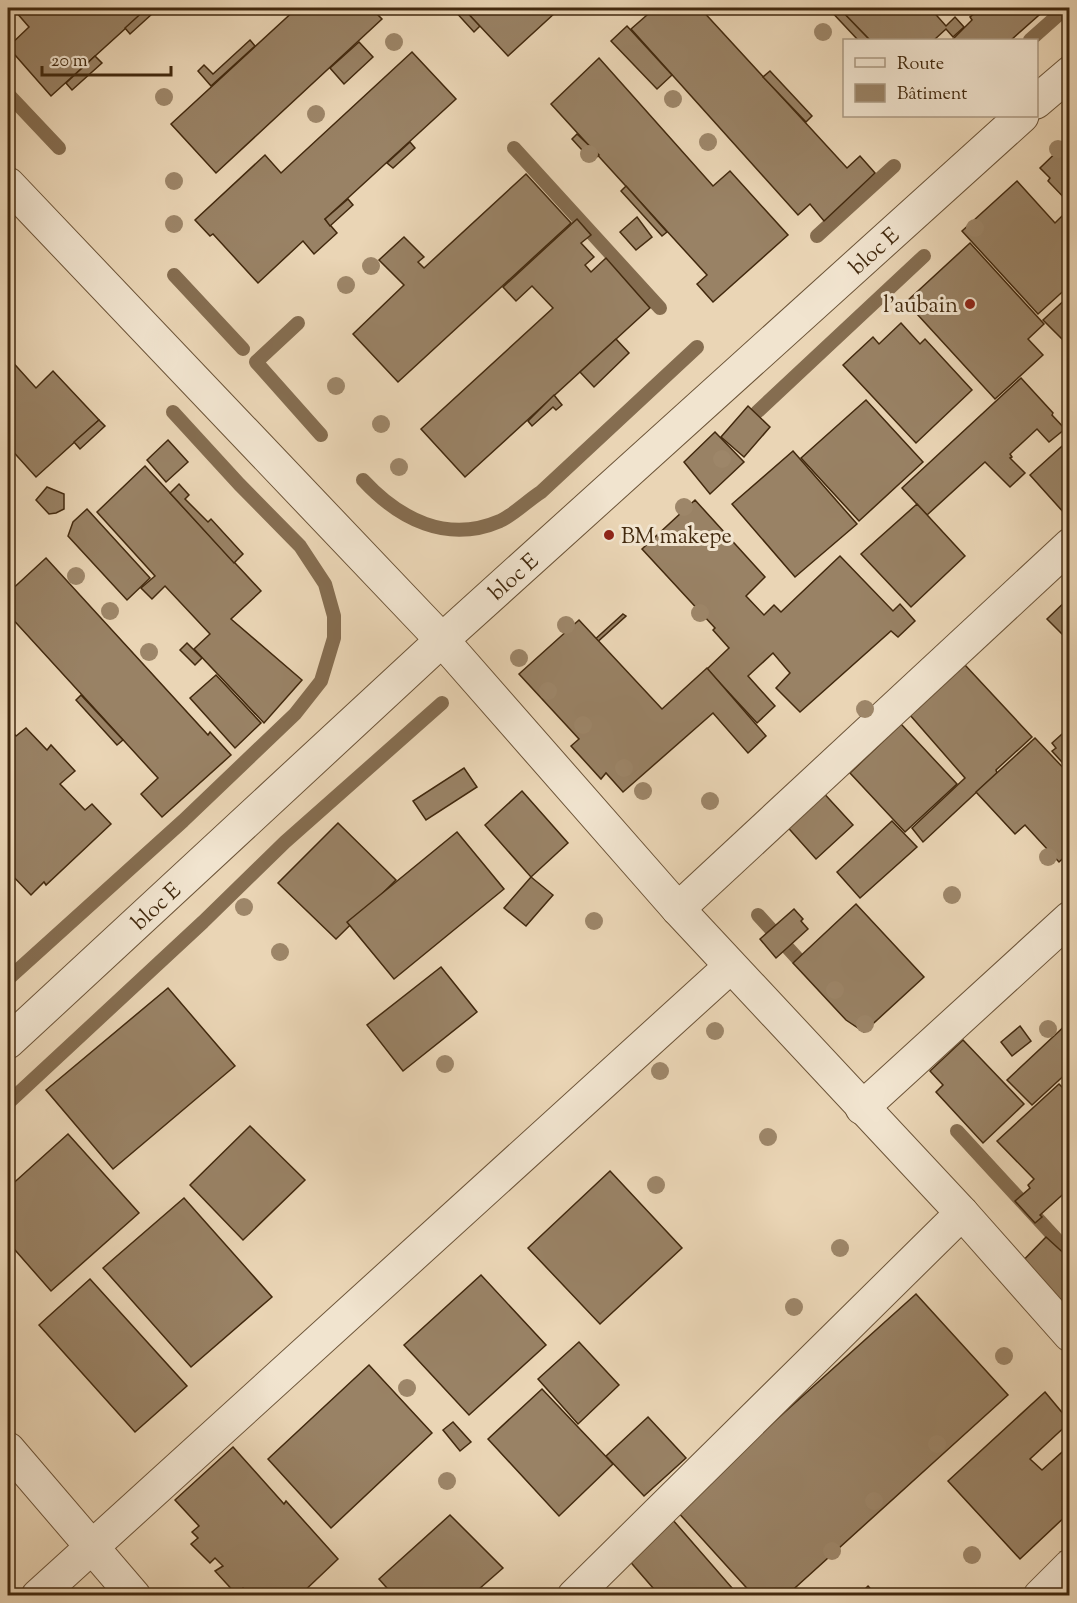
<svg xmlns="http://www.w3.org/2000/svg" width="1077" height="1603" viewBox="0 0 1077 1603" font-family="'Sorts Mill Goudy',serif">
<rect width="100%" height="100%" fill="#ead5b5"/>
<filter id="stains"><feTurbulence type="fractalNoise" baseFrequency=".00333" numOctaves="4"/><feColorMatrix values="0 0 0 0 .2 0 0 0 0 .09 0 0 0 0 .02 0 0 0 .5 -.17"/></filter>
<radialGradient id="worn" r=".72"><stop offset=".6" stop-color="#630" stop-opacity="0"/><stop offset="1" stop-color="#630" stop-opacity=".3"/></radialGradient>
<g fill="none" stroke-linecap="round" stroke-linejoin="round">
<g stroke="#856d50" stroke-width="14">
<polyline points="1030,40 1066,8"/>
<polyline points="8,94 59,148"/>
<polyline points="514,148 660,308"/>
<polyline points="817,236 894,166"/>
<polyline points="174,275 243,349"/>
<polyline points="298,323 256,362 321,435"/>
<polyline points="757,412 924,256"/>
<path d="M363 480C399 519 447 544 500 521 515 514 527 501 541 492L697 347"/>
<polyline points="758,915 797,958"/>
<polyline points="8,979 183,821 295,714 321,681 334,638 334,616 325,584 300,546 239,484 173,412"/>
<polyline points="8,1103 203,922 285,842 442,703"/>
<polyline points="957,1131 1070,1254"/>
</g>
</g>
<g fill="#998265" stroke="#42290e" stroke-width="1.5">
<polygon points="21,8 148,8 51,96 8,47 29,27 16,12"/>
<polygon points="147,8 152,14 130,34 125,28"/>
<polygon points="297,8 371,8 382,19 216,173 171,124"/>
<polygon points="455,8 463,8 480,26 474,32 453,9"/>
<polygon points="463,8 552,8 556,12 508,56"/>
<polygon points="655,8 700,8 847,168 860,156 875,173 824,221 810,204 798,215 631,29"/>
<polygon points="828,8 839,8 870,40 858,40"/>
<polygon points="839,8 930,8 946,26 955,17 964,27 953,37 946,29 934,40 870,40"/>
<polygon points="981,8 1047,8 1011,40 955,40 953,39 972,20 970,17"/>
<polygon points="627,26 672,75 657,89 611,41"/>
<polygon points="250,40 255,46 211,86 198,71 204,65 213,74"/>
<polygon points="359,42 373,57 344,84 330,68"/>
<polygon points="412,52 456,99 325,219 337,233 314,254 303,241 258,283 213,234 210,236 195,220 265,155 281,173"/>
<polygon points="95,56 102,63 72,90 66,83"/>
<polygon points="599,58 713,186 730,171 788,235 713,302 697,284 707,275 551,104"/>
<polygon points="770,71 812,116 806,122 763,77"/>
<polygon points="577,134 599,155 592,161 572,139"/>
<polygon points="1070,139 1070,204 1048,181 1050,178 1040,168"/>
<polygon points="410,142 415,148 393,168 387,163"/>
<polygon points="526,174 571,223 398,382 353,334 404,285 379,260 404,237 424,257 418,262 424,268"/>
<polygon points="1017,181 1055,223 1065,213 1070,219 1070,285 1038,314 962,231"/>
<polygon points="626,186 667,232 662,236 621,191"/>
<polygon points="348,199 353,205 330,226 325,219"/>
<polygon points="637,217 652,237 636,250 620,232"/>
<polygon points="577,219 591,235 581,243 594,257 585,265 591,272 606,258 650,308 465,477 421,429 553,308 532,286 516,301 503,287"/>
<polygon points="970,243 1044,324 1028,339 1043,355 995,399 906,302"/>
<polygon points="1070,295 1070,334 1063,340 1043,320"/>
<polygon points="901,323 920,344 925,339 972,390 916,443 843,365 873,337 879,344"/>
<polygon points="616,339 629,353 594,387 580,372"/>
<polygon points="8,357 36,388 53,371 99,420 36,477 8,446"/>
<polygon points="1021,378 1053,413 1052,415 1065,429 1049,442 1037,429 1010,454 1012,457 1010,458 1025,473 1010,487 985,462 927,515 902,488"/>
<polygon points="554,395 562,405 556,410 553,407 532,426 528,421"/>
<polygon points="866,400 923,462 859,521 801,458"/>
<polygon points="748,406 770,427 744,457 721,437"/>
<polygon points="99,420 105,426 80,449 74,442"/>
<polygon points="715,432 744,462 710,494 684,462"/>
<polygon points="1070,439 1070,510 1065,514 1030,475"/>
<polygon points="168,440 188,462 166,482 147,460"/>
<polygon points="793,451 857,524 795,577 732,504"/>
<polygon points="145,466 261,591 231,619 302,680 264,723 194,649 210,634 165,586 152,599 141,588 155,576 97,512"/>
<polygon points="179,484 189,495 185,499 208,522 211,519 243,554 234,563 170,493"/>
<polygon points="47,487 64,494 64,509 56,513 49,514 36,500"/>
<polygon points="695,500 765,577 746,596 764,615 774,605 781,612 840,556 893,611 900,604 915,621 898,637 891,631 800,712 776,688 790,673 773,653 748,676 775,706 757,723 707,669 729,648 713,630 715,628 642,549"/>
<polygon points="917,504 965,556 911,607 861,554"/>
<polygon points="87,509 150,578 127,600 68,536 73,522"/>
<polygon points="46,558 208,735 210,732 231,755 162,817 141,794 158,778 8,614 8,593"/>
<polygon points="1070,597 1070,642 1047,619"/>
<polygon points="623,614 626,616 573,664 571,661"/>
<polygon points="579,620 662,709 707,668 766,736 748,753 713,713 623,792 606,773 601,779 571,746 579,739 519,674"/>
<polygon points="187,643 202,658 195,665 180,650"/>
<polygon points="965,665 1032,737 996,770 997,773 923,842 912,828 965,778 910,715"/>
<polygon points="216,675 261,723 235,748 190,698"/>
<polygon points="81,695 123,740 117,745 76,700"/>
<polygon points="901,724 957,784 905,832 850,773"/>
<polygon points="8,727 16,736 26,728 47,750 51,745 75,771 60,784 85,810 92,804 111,824 46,885 44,882 31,895 8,871"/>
<polygon points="1070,727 1070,771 1052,751 1056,748 1052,743"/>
<polygon points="1035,738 1070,775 1070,852 1059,862 1025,825 1015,834 976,792"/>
<polygon points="464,768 477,787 426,820 413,801"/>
<polygon points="819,788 853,825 816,859 783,822"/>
<polygon points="522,791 568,843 531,877 485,825"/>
<polygon points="892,821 917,847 860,898 837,872"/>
<polygon points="338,823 396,880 336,939 278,883"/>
<polygon points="457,832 504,889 394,979 347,922"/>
<polygon points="531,877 553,895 526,926 504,908"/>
<polygon points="856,904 924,977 864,1032 846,1020 793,963"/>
<polygon points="794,909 803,919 801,921 808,929 776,958 760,939"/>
<polygon points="441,967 477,1012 403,1071 367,1025"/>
<polygon points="168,988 235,1066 113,1169 46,1090"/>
<polygon points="1070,1021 1070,1070 1032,1105 1007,1080"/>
<polygon points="1020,1026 1031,1041 1012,1056 1001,1042"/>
<polygon points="963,1040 1024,1104 983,1143 936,1092 943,1085 930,1071"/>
<polygon points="1059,1084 1070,1095 1070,1188 1040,1215 1042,1217 1035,1223 1015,1201 1030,1188 1028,1185 1034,1179 997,1141"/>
<polygon points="250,1126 305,1180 243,1240 190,1185"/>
<polygon points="68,1134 139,1213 51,1291 8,1242 8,1188"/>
<polygon points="610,1171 682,1248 600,1324 528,1248"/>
<polygon points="184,1198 272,1297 191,1367 103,1268"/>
<polygon points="1046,1237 1070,1259 1070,1301 1058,1312 1014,1270"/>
<polygon points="481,1275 546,1345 469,1415 404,1345"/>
<polygon points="90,1279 187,1386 135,1432 39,1325"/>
<polygon points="916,1294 1008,1395 786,1596 754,1596 676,1510"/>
<polygon points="579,1342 619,1385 578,1424 538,1379"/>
<polygon points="369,1365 432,1433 331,1528 268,1459"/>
<polygon points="542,1389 613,1464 559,1516 488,1439"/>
<polygon points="1045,1392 1070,1422 1030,1459 1042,1470 1070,1445 1070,1512 1020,1559 948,1481"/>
<polygon points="648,1417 686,1458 644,1496 606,1456"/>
<polygon points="453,1422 471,1442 460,1451 443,1430"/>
<polygon points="233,1447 284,1504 286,1501 338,1559 299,1596 259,1596 254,1591 250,1595 243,1588 236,1594 215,1571 223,1566 215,1558 210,1563 191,1544 198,1538 192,1532 199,1526 175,1500"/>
<polygon points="450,1515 503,1568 471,1596 406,1596 402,1591 397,1596 394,1596 379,1579"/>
<polygon points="672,1519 739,1596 660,1596 627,1558"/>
<polygon points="868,1586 877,1596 858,1596"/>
</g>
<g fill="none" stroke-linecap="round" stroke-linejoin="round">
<defs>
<g id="minor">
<polyline points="1036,102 1070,73"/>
<polyline points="678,909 1070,545"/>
<path id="s1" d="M8 1042 442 640 1022 116"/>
<polyline points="862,1108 1070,918"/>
<polyline points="8,1449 134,1596"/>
<polyline points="38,1596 730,967"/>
<polyline points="574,1596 962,1213"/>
<polyline points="1040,1596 1070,1566"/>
</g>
<polyline id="tertiary" points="8,184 442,640 678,909 962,1213 1070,1335"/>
</defs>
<use href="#minor" stroke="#6c5438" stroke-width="35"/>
<use href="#tertiary" stroke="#6c5438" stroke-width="35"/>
<use href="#minor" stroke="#f1e4cf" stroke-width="33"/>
<use href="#tertiary" stroke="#f1e4cf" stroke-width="33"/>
</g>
<g fill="#9d8669">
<circle cx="823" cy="32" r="9"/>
<circle cx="394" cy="42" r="9"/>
<circle cx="164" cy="97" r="9"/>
<circle cx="673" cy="99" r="9"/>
<circle cx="316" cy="114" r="9"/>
<circle cx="708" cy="142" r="9"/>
<circle cx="1058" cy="149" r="9"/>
<circle cx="589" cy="154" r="9"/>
<circle cx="174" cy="181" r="9"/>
<circle cx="174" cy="224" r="9"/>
<circle cx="975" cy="228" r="9"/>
<circle cx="371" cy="266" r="9"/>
<circle cx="346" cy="285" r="9"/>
<circle cx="336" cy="386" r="9"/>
<circle cx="381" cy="424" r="9"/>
<circle cx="722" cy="459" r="9"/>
<circle cx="399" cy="467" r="9"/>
<circle cx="684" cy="507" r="9"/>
<circle cx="76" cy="576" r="9"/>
<circle cx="110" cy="611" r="9"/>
<circle cx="700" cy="613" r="9"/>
<circle cx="566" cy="625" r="9"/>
<circle cx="149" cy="652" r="9"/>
<circle cx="519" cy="658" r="9"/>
<circle cx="548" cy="691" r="9"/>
<circle cx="865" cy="709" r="9"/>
<circle cx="583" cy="725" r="9"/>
<circle cx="624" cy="768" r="9"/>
<circle cx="643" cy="791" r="9"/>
<circle cx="710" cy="801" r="9"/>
<circle cx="1048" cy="857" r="9"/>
<circle cx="952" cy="895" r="9"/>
<circle cx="244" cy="907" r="9"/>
<circle cx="594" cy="921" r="9"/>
<circle cx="280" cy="952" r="9"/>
<circle cx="835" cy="990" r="9"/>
<circle cx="865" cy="1024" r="9"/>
<circle cx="1048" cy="1029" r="9"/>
<circle cx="715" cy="1031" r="9"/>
<circle cx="445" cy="1064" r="9"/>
<circle cx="660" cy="1071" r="9"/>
<circle cx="768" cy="1137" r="9"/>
<circle cx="656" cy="1185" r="9"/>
<circle cx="840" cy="1248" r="9"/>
<circle cx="794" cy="1307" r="9"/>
<circle cx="1004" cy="1356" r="9"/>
<circle cx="407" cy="1388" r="9"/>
<circle cx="937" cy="1444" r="9"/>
<circle cx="447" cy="1481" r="9"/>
<circle cx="874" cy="1501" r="9"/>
<circle cx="832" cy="1551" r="9"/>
<circle cx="972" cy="1555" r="9"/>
</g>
<g fill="#8f2418" stroke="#f1e4cf" stroke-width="2">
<circle cx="970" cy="304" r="6"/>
<circle cx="609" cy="535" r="6"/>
</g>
<g text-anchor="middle" stroke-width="6" stroke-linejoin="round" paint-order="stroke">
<g font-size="22" fill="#42290e" stroke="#f1e4cf">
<text dy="8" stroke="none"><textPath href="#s1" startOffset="1173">bloc E</textPath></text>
<text dy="8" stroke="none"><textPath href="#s1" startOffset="687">bloc E</textPath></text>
<text dy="8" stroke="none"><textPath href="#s1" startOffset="201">bloc E</textPath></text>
</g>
<g font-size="22" fill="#42290e" stroke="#f1e4cf" text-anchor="end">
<text x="958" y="312">l'aubain</text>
<text x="621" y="543" text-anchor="start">BM makepe</text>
</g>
</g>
<rect width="1077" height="1603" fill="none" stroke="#ead5b5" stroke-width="30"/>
<rect x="9" y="9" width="1059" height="1585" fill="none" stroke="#42290e" stroke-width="3"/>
<rect x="15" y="15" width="1047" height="1573" fill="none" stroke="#42290e" stroke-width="1.5"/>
<rect x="843" y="39" width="195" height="78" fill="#f1e4cf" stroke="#ab9982" stroke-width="1.5"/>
<rect x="855" y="58" width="30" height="9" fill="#f1e4cf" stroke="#ab9982" stroke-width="1.5"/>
<text x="897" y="69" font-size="18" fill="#42290e">Route</text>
<rect x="855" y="84" width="30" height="18" fill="#998265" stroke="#ab9982" stroke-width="1.5"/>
<text x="897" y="99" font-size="18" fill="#42290e">Bâtiment</text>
<path d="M42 66v9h129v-9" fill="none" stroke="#42290e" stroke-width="3"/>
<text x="51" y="66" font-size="18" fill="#42290e" stroke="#f1e4cf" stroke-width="4.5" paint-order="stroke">20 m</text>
<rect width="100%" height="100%" filter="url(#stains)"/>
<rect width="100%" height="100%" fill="url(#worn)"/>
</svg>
